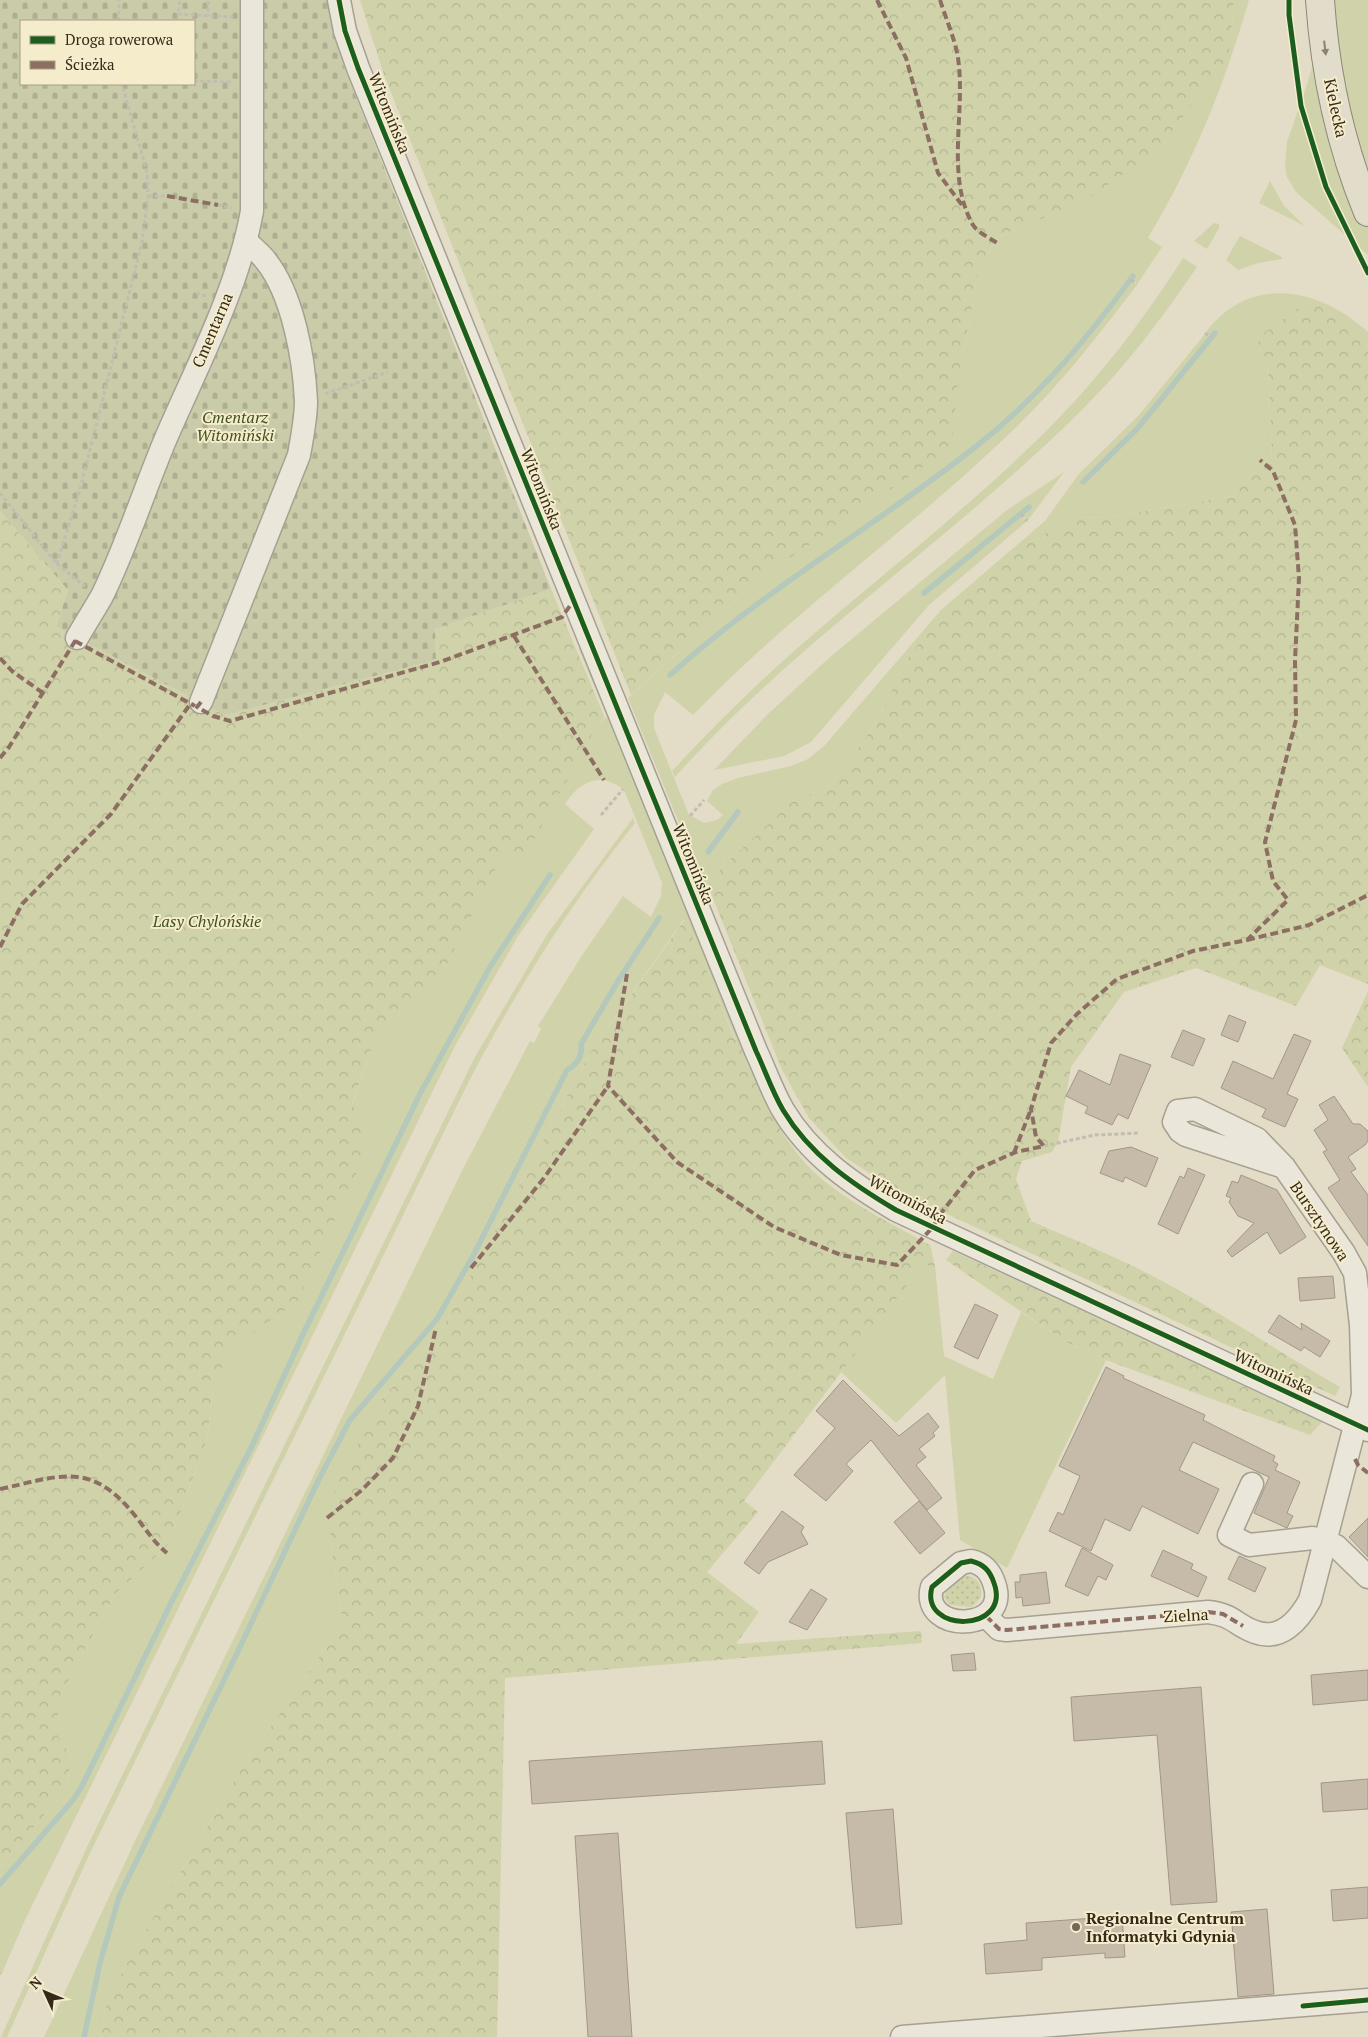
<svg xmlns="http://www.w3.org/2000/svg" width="1368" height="2037" viewBox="0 0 1368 2037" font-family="'PT Serif',serif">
<defs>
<pattern id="forest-crowns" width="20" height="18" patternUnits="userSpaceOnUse" patternTransform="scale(1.25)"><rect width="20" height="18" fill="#d0d3a9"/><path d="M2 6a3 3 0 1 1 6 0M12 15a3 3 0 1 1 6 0" fill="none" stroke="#b3b591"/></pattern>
<pattern id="cemetery-stones" width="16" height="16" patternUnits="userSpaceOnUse" patternTransform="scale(1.25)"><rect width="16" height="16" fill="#cacca9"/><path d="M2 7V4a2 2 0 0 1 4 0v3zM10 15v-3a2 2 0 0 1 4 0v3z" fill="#aeaf91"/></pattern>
<pattern id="garden-dots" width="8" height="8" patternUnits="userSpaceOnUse" patternTransform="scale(1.25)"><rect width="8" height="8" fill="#d0d3a9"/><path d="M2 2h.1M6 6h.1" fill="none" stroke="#b3b591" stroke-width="1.8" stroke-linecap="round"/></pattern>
</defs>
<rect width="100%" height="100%" fill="#e3dcc7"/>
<g fill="#d0d3a9">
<path d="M1234 0H1249C1224 86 1194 161 1148 238L1162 247 1138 283 1132 280 1137 285C1097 337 1057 389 1009 434 907 532 791 613 693 715L665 692 654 715V728L689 815 704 823 717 820 723 815 707 801 713 790 722 784 738 778 791 766 808 759 825 745 941 610 1045 521 1078 475 1139 415 1205 334 1211 337 1206 332C1251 273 1320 288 1368 332V346L1319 307 1257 338 1268 366 1272 454 1233 496 1110 517 1075 518 909 656 874 726 832 784 792 802 722 867 706 889 628 698 758 580 950 448 959 375 979 270 997 237 1082 202 1230 47Z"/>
<polygon points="1331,0 1368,0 1368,255 1296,192 1287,177 1285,166 1287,142 1307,85"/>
<polygon points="1270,181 1284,206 1305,226 1259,203"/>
<polygon points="1214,223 1219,224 1219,228 1207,249 1194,241"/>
<polygon points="1240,236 1282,257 1282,259 1258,263 1238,270 1226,260"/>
<path d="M1183 258 1197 267C1169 308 1139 349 1105 386 972 527 805 631 675 777L672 771C713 727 756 684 802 644 880 576 962 513 1036 441 1092 387 1141 324 1183 258Z"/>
<polygon points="1064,472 1028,520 1020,514 1026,522 929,605 811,742 784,756 714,770 769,713 829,658 1007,510"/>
<path d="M578 647 584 650 741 1037 736 1040 684 919 590 1053 443 1327 378 1404 330 1538 343 1623 242 1768 136 1947 107 2001 101 2037H44L135 1841 464 1167 530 1041 534 1043 541 1029 538 1026 581 957 623 896 651 917 661 896 662 883 624 790C600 771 580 781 565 804L594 829 518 936 455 1046 25 1920 2 1973 0 1972V1867L66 1789 72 1757 58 1736V1700L115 1594 169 1544 207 1439 213 1389 228 1353 246 1337 366 1129 352 1105 373 1044 440 978 501 857 597 726 607 717Z"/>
<path d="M633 818 635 823C570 904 516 991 468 1083L91 1851 7 2037H1L86 1849 475 1057 548 933Z"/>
<polygon points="922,1264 935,1266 944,1356 993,1379 1021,1312 1064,1341 1106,1360 1007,1568 960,1540 945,1375 896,1423 841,1372"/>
</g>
<g fill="url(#forest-crowns)">
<polygon points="360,0 1234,0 1230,47 1225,61 1156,152 1082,202 997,237 979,270 959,375 951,448 758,580 631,695 383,72"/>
<path d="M1304 304 1319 306 1368 346V984L1320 965 1296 1006 1196 968 1124 992 1071 1067 1058 1142 1052 1152 1022 1161 1016 1179 1031 1221C1079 1242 1127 1261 1173 1287 1230 1318 1283 1355 1340 1387L1335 1396 894 1189 846 1158 809 1118 782 1070 708 886 722 867 792 802 832 784 874 726 909 656 941 614 1023 545 1075 518 1110 517 1233 496 1272 454 1268 366 1257 338Z"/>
<polygon points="0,511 68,590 56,627 225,715 436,660 435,629 551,589 605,718 597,726 525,856 501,858 440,978 373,1044 352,1104 366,1129 359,1168 297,1302 246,1337 228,1353 213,1389 207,1439 169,1544 115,1594 58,1700 58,1736 72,1757 66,1789 0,1867"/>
<path d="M685 919 735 1040 738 1039C760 1091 781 1148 828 1184 859 1208 896 1226 930 1245L935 1266 922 1265 744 1501 758 1512 707 1572 759 1612 736 1644 921 1631 922 1643 505 1678 497 2037H101L107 2001 136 1947 242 1768 343 1623 330 1538 335 1488 378 1404 443 1327 590 1053Z"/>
<polygon points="1368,991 1368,1087 1342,1048"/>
<polygon points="953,1251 1322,1422 1310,1435 1106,1360 1064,1341 946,1260"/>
</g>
<path fill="url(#cemetery-stones)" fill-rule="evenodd" d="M0 0H327L343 64 551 589 435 629 436 660 225 715 56 627 68 590 0 511ZM21 21H194V84H21Z"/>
<path fill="url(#garden-dots)" d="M965 1575C978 1577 982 1584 981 1597L972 1607 949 1605 944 1597 946 1592Z"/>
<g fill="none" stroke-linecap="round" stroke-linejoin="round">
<g stroke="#b4c8bc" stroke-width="5.5">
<polyline points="1083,482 1137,429 1215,333"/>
<polyline points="924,593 1029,507"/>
<path d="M670 675C764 590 875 526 974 448 1037 399 1087 339 1133 276"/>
<polyline points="708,852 738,812"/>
<polyline points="0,1884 73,1800 81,1788 172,1601 252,1446 304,1332 421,1092 490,967 550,875"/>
<path d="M84 2037 100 1963 119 1897 239 1649 319 1479 350 1420 437 1319 473 1256 567 1070C578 1064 583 1056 581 1044L618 981 659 918"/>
</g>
</g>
<g fill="#c6baa8" stroke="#a29787">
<polygon points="1229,1015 1246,1022 1238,1042 1221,1035"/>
<polygon points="1183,1030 1205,1039 1193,1066 1171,1057"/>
<polygon points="1294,1034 1311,1041 1287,1094 1298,1099 1285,1127 1262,1117 1266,1109 1221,1088 1233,1061 1273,1079"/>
<polygon points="1120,1054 1151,1065 1128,1119 1118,1114 1112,1125 1085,1113 1088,1107 1066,1096 1079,1070 1110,1085"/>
<polygon points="1334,1096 1353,1124 1360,1124 1368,1131 1368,1141 1365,1145 1348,1157 1356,1169 1351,1172 1368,1195 1368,1246 1328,1188 1340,1180 1323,1152 1327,1150 1314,1130 1328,1120 1319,1105"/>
<polygon points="1131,1147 1158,1158 1146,1187 1125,1177 1123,1182 1100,1173 1109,1151"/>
<polygon points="1188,1168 1205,1175 1178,1234 1158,1224 1180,1176 1184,1178"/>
<polygon points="1241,1175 1277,1190 1306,1237 1280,1254 1267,1232 1232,1257 1227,1251 1254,1223 1238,1216 1229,1202 1231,1198 1226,1196 1232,1181 1238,1183"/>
<polygon points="1333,1276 1335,1298 1300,1301 1298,1278"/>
<polygon points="975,1304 998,1315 978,1359 954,1347"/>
<polygon points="1279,1315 1302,1330 1301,1323 1330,1341 1320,1357 1304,1347 1301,1351 1268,1332"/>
<polygon points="1106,1367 1124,1376 1123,1378 1205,1415 1203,1420 1275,1456 1273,1461 1278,1464 1275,1470 1300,1482 1287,1513 1293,1516 1287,1528 1254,1513 1269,1477 1193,1442 1179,1470 1219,1489 1198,1534 1142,1506 1130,1531 1105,1519 1091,1551 1049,1531 1058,1512 1063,1515 1080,1476 1059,1466"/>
<polygon points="843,1380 899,1436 928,1413 939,1427 933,1433 935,1436 919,1449 926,1457 916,1465 942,1498 927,1510 871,1440 846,1464 853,1471 826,1501 794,1475 835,1428 816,1411"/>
<polygon points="919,1501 945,1533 920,1554 894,1522"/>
<polygon points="782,1511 804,1527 801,1532 808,1544 768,1562 759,1574 744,1563"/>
<polygon points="1368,1518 1368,1557 1349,1537"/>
<polygon points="1082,1548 1113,1565 1106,1580 1098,1576 1088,1596 1065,1586"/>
<polygon points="1163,1550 1193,1564 1191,1569 1207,1577 1198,1597 1151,1576"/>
<polygon points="1239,1556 1266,1568 1255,1592 1228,1579"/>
<polygon points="1046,1572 1050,1603 1023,1606 1022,1597 1016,1598 1015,1582 1020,1582 1020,1575"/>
<polygon points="811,1589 827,1599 807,1630 789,1622"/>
<polygon points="974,1653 976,1670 953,1671 951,1655"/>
<polygon points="1368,1670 1368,1700 1313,1705 1311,1675"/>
<polygon points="1201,1687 1217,1902 1171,1905 1157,1735 1074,1741 1071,1697"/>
<polygon points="822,1741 825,1784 532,1804 529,1761"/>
<polygon points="1368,1779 1368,1809 1323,1812 1321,1783"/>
<polygon points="893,1809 902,1924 856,1928 846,1813"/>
<polygon points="618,1833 632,2037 588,2037 575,1836"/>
<polygon points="1368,1887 1368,1918 1333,1921 1331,1890"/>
<polygon points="1267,1909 1274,1994 1238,1997 1231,1912"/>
<polygon points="1122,1916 1125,1957 1105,1958 1105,1953 1042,1958 1042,1970 986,1974 984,1944 1027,1940 1026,1923"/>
</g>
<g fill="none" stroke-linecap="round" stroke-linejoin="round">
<defs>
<g id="minor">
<path d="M339 0 345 31 358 68 756 1051C765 1070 772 1091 783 1110 810 1155 852 1184 896 1210L1368 1430"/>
<path d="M77 638C85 624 94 610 102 596 127 545 144 490 166 438 197 366 238 289 252 211V0"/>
<path d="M201 702 299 455C302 437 306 419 306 401 304 359 293 295 266 261 261 254 253 248 247 242"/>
<polyline points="1252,1484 1229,1535 1249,1545 1313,1538 1326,1542 1336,1546 1368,1577"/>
<path d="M971 1561C984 1564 990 1571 994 1583 1012 1633 919 1634 932 1587L961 1563Z"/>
<path d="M986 1616 999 1629 1007 1630 1208 1612C1234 1615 1235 1625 1255 1632 1281 1642 1299 1620 1310 1600L1363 1395 1361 1325 1355 1273 1344 1253 1284 1167 1257 1139 1195 1109 1178 1111 1174 1122 1180 1131 1186 1135 1284 1167"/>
<polyline points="902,2037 1368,2000"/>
</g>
<path id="major" d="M1320 0C1325 73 1340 144 1368 212"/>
</defs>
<use href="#minor" stroke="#a6a091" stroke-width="25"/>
<use href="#major" stroke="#8c8678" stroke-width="30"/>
<g stroke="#c2bdb1" stroke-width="3" stroke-dasharray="4 2.5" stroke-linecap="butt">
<polyline points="180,1 178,14 233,17"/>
<polyline points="208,1 208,16"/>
<polyline points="119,21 119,0"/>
<polyline points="194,81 232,82"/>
<polyline points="148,196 167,196"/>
<polyline points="218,205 232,208"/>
<polyline points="1131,280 1137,284"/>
<polyline points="196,293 207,296"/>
<polyline points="1205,333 1211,337"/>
<polyline points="325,394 388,372"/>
<polyline points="0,493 57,564 85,586"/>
<polyline points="1021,514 1027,521"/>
<polyline points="57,564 82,482 142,242 148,196 147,172 122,84"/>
<polyline points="601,815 623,789"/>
<polyline points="690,816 704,800"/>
<polyline points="649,934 651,935"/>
<polyline points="1044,1146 1095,1135 1140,1133"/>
<polyline points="0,1973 1,1974"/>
</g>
<use href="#minor" stroke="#eae6d9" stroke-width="22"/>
<use href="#major" stroke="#e2dcca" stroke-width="28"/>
<g stroke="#8d6e63" stroke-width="4" stroke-dasharray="8 4" stroke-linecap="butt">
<polyline points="877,0 906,58 938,173 962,205"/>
<path d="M940 0C946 19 955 39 958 58 966 112 945 176 973 225 977 232 990 238 997 243"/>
<polyline points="167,196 218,205"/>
<polyline points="514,636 604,780"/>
<polyline points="75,641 195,706"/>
<polyline points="0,658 12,671 43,693"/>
<polyline points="201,702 197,707 213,716 230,721 440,662 562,617 574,600"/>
<polyline points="0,758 9,747 77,638"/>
<polyline points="1247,940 1309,925 1368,895"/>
<polyline points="0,947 22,904 111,814 191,703"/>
<polyline points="627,974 608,1086 677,1162 774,1227 841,1255 897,1265 933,1227 938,1217 975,1170 1016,1152 1044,1146 1036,1137 1031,1109 1051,1043 1077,1014 1117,979 1193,951 1247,940 1288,900 1273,881 1265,842 1296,720 1295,661 1299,578 1295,525 1273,471 1260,460"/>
<polyline points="1014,1153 1031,1109"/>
<polyline points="471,1268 544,1178 608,1086"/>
<polyline points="1355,1459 1358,1465 1368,1473"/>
<path d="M0 1489C57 1477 89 1460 132 1512 144 1526 153 1542 167 1553"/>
<polyline points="327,1518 362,1490 393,1458 418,1406 436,1328"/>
<polyline points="986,1616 999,1629 1007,1630 1208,1612 1223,1614 1243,1626"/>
</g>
<defs>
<g id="cycleway">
<path d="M339 0 345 31 358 68 756 1051C765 1070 772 1091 783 1110 810 1155 852 1184 896 1210L1368 1430"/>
<polyline points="1289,0 1289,15 1301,106 1326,187 1368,273"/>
<path d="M971 1561C984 1564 990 1571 994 1583 1012 1633 919 1634 932 1587L961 1563Z"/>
<polyline points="1303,2006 1368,2000"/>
</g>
</defs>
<use href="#cycleway" stroke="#f5eccb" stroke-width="8"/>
<use href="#cycleway" stroke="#1b5e20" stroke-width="5"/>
</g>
<defs><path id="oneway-solid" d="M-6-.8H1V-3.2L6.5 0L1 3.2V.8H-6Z" transform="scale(1.25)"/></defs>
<use fill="#8b8272" href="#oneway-solid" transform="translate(1325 48) rotate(83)"/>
<circle fill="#716857" stroke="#f5eccb" stroke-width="2" cx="1076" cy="1927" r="5"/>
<g text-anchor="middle" stroke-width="4" stroke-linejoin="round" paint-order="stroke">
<g font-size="16" fill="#34291b" stroke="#f5eccb">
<text transform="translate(1336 108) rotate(78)" y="6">Kielecka</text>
<text transform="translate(390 113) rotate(68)" y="6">Witomińska</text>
<text transform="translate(212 330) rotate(-67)" y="6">Cmentarna</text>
<text transform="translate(542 489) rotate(68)" y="6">Witomińska</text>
<text transform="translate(694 864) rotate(68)" y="6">Witomińska</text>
<text transform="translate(908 1199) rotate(28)" y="6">Witomińska</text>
<text transform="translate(1320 1221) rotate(56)" y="6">Bursztynowa</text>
<text transform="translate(1274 1372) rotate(25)" y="6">Witomińska</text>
<text transform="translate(1186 1615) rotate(-3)" y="6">Zielna</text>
</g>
<g font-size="16" font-style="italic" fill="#415121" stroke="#f5eccb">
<text x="235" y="423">Cmentarz<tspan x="235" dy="18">Witomiński</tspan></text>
<text x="207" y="927">Lasy Chylońskie</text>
</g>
<g font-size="16" font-weight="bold" fill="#34291b" stroke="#f5eccb" text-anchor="start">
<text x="1086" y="1924">Regionalne Centrum<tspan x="1086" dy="18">Informatyki Gdynia</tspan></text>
</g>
</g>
<rect x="20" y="20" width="175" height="65" fill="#f5eccb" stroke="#a89e85"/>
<rect x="30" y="36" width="25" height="8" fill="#1b5e20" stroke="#a89e85"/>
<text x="65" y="45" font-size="15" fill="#34291b">Droga rowerowa</text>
<rect x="30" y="61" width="25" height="8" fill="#8d6e63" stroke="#a89e85"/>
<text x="65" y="70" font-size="15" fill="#34291b">Ścieżka</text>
<g transform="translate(45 1992) rotate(314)" stroke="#f5eccb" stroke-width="4" paint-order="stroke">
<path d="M0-4L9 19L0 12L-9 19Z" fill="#34291b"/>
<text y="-8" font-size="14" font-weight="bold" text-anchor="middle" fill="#34291b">N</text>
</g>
</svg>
